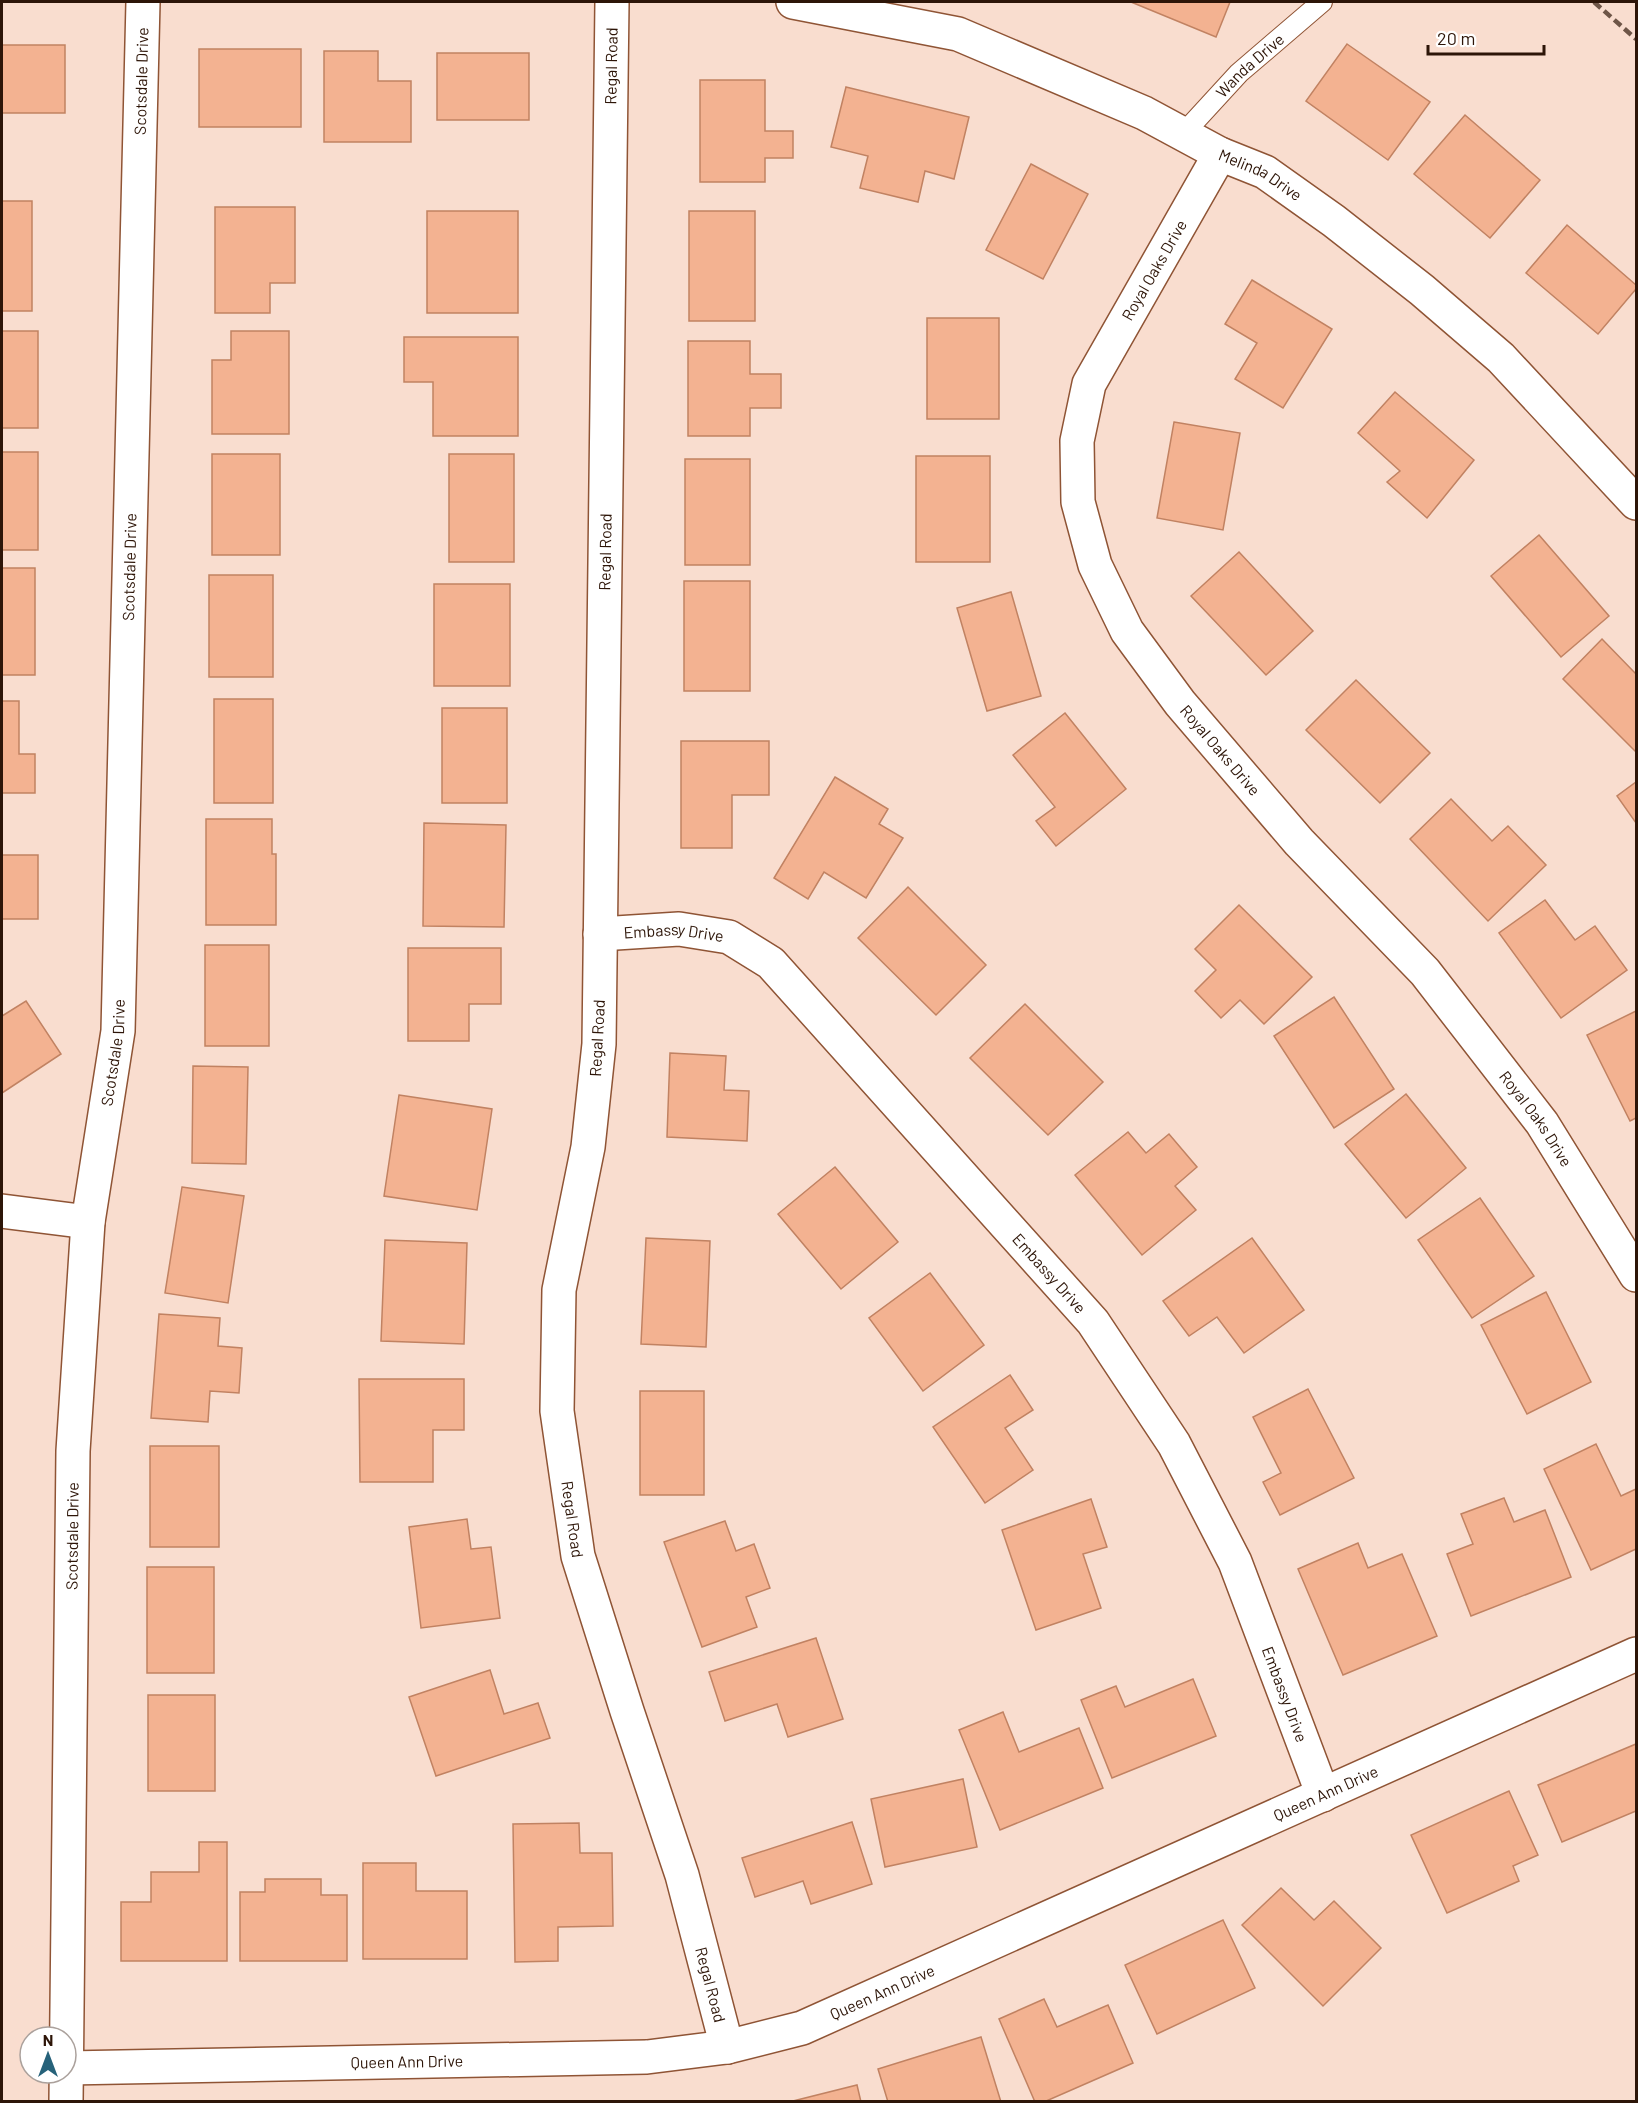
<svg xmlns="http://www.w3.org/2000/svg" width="1638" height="2103" viewBox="0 0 1638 2103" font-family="Barlow,sans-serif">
<rect width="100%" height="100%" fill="#f9ddcf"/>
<g fill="#f3b291" stroke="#c18262" stroke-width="1.5">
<polygon points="1131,2 1230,2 1216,37"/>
<polygon points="1347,44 1430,102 1388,160 1306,101"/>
<rect x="2" y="45" width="63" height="68"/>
<rect x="199" y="49" width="102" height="78"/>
<polygon points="324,51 378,51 378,81 411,81 411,142 324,142"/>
<rect x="437" y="53" width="92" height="67"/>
<polygon points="700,80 765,80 765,131 793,131 793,158 765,158 765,182 700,182"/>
<polygon points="846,87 969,117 954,179 925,171 918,202 860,188 868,156 831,147"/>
<polygon points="1465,115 1540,180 1490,238 1414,174"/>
<polygon points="1031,164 1088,194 1043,279 986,250"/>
<rect x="2" y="201" width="30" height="110"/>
<polygon points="215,207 295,207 295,283 270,283 270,313 215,313"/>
<rect x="427" y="211" width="91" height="102"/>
<rect x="689" y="211" width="66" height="110"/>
<polygon points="1567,225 1636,285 1636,289 1598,334 1526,273"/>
<polygon points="1252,280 1332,329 1283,408 1235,379 1257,343 1225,324"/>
<rect x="927" y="318" width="72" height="101"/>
<rect x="2" y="331" width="36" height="97"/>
<polygon points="231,331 289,331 289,434 212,434 212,360 231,360"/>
<polygon points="404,337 518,337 518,436 433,436 433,382 404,382"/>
<polygon points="688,341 750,341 750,374 781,374 781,408 750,408 750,436 688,436"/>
<polygon points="1395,392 1474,460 1427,518 1387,482 1400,471 1358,433"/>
<polygon points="1174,422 1240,433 1223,530 1157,518"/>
<rect x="2" y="452" width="36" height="98"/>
<rect x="212" y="454" width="68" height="101"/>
<rect x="449" y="454" width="65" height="108"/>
<rect x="916" y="456" width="74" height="106"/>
<rect x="685" y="459" width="65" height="106"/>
<polygon points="1539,535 1609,616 1561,657 1491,576"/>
<polygon points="1239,552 1313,631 1266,675 1191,596"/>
<rect x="2" y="568" width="33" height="107"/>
<rect x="209" y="575" width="64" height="102"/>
<rect x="684" y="581" width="66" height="110"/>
<rect x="434" y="584" width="76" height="102"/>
<polygon points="1011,592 1041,696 987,711 957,608"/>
<polygon points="1602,639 1636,674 1636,752 1563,679"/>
<polygon points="1356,680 1430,753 1380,803 1306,730"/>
<rect x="214" y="699" width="59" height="104"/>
<polygon points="2,701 19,701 19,754 35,754 35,793 2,793"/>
<rect x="442" y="708" width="65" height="95"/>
<polygon points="1065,713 1126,789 1056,846 1036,821 1055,807 1013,755"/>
<polygon points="681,741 769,741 769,795 732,795 732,848 681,848"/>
<polygon points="835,777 888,809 879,824 903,838 866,898 824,872 808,899 774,878"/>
<polygon points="1636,782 1636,823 1617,796"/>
<polygon points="1451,799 1492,841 1508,826 1546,865 1488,921 1410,839"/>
<polygon points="206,819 272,819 272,854 276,854 276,925 206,925"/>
<polygon points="424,823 506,825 504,927 423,926"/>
<rect x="2" y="855" width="36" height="64"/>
<polygon points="908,887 986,965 936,1015 858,938"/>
<polygon points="1545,900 1575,940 1595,926 1627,970 1561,1018 1499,933"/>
<polygon points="1239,905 1312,977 1264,1024 1240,1000 1221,1018 1195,991 1216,970 1195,949"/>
<rect x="205" y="945" width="64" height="101"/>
<polygon points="408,948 501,948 501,1004 469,1004 469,1041 408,1041"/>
<polygon points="1334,997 1394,1089 1334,1128 1274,1036"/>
<polygon points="26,1001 61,1054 2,1093 2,1016"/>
<polygon points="1025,1004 1103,1082 1048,1135 970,1058"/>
<polygon points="1636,1011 1636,1118 1630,1121 1587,1035"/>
<polygon points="670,1053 726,1056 724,1090 749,1091 747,1141 667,1137"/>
<polygon points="193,1066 248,1067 246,1164 192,1163"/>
<polygon points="1406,1094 1466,1168 1406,1218 1345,1144"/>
<polygon points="399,1095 492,1109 477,1210 384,1196"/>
<polygon points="1128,1132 1146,1153 1169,1134 1197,1167 1175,1186 1196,1210 1142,1255 1075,1175"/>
<polygon points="835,1167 898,1242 841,1289 778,1214"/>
<polygon points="182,1187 244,1196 228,1303 165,1293"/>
<polygon points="1480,1198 1534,1276 1472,1318 1418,1240"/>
<polygon points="646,1238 710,1241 706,1347 641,1344"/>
<polygon points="1252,1238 1304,1310 1244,1353 1217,1317 1189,1336 1163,1301"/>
<polygon points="385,1240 467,1243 464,1344 381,1341"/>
<polygon points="930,1273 984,1345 923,1391 869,1318"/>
<polygon points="1546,1292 1591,1382 1527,1414 1481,1325"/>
<polygon points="159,1314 220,1318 218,1346 242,1348 239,1393 210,1391 208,1422 151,1418"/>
<polygon points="1010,1375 1033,1410 1005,1428 1033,1470 985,1503 933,1427"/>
<polygon points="359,1379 464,1379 464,1430 433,1430 433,1482 360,1482"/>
<polygon points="1308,1389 1354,1478 1280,1515 1263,1482 1281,1473 1253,1417"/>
<rect x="640" y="1391" width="64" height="104"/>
<polygon points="1596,1444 1621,1496 1636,1489 1636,1549 1591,1570 1544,1469"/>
<rect x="150" y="1446" width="69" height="101"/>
<polygon points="1504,1498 1514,1522 1545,1510 1571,1577 1471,1616 1447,1554 1473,1544 1461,1514"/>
<polygon points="1091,1499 1107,1547 1083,1554 1101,1608 1036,1630 1002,1530"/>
<polygon points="467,1519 471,1549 491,1547 500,1618 421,1628 409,1527"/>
<polygon points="725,1521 736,1551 754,1544 770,1588 746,1597 757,1627 702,1647 664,1542"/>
<polygon points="1358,1543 1368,1568 1402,1554 1437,1636 1343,1675 1298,1569"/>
<rect x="147" y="1567" width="67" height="106"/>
<polygon points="816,1638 843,1719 788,1737 777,1704 725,1721 709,1672"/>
<polygon points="490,1670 504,1714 538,1703 550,1738 436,1776 409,1697"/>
<polygon points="1193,1679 1216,1736 1112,1778 1081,1700 1116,1686 1125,1707"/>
<rect x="148" y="1695" width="67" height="96"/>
<polygon points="1003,1712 1019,1752 1079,1728 1103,1788 1000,1830 959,1730"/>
<polygon points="1636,1744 1636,1811 1562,1842 1538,1785"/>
<polygon points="963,1779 977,1847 885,1867 871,1799"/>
<polygon points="1509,1791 1538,1855 1513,1866 1519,1881 1447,1913 1411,1835"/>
<polygon points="852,1822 872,1884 811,1904 803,1881 755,1897 742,1858"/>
<polygon points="579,1823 580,1853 612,1853 613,1926 558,1927 558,1961 515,1962 513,1824"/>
<polygon points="199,1842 227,1842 227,1961 121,1961 121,1902 151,1902 151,1872 199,1872"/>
<polygon points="363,1863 416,1863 416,1891 467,1891 467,1959 363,1959"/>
<polygon points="265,1879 321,1879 321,1895 347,1895 347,1961 240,1961 240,1892 265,1892"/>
<polygon points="1281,1888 1314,1920 1334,1901 1381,1948 1323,2006 1242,1925"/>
<polygon points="1223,1920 1255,1988 1157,2034 1125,1965"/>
<polygon points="1044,1999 1057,2027 1108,2005 1133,2063 1044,2102 1035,2102 999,2019"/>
<polygon points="981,2037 1001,2102 888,2102 878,2069"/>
<polygon points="857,2085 861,2102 789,2102"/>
</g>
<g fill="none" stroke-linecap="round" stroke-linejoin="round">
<defs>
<g id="lane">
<path id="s1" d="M1183 134 1239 73 1322 2"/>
</g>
<g id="street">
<path id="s2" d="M612 2 599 1044 588 1147 559 1290 557 1411 578 1556 627 1711 682 1875 727 2047"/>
<path id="s3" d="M793 2 958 34 1144 113 1220 154 1265 172 1334 221 1422 290 1501 358 1636 503"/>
<path id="s4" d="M1220 154 1089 384 1077 441 1078 502 1095 565 1127 631 1180 703 1299 842 1425 972 1542 1123 1636 1275"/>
<path id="s5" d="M600 934 679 929 729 937 771 963 1093 1322 1174 1444 1235 1562 1323 1795"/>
<polyline points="2,1211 88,1222"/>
<path id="s6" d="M67 2068 647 2057 727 2047 802 2028 1636 1654"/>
<path id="s7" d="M66 2102 73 1451 88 1222 118 1031 143 2"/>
</g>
</defs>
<use href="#lane" stroke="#8f5435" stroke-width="22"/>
<use href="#street" stroke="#8f5435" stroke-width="36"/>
<use href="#lane" stroke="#fff" stroke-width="20"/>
<use href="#street" stroke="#fff" stroke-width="33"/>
<polyline stroke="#6e5547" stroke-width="4.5" stroke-dasharray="9 4.5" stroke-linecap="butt" points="1594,2 1636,39"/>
</g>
<g text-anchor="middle" stroke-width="6" stroke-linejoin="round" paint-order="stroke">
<g font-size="16" fill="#2d1508" stroke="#fff">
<text transform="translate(611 66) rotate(-89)" y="6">Regal Road</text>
<text dy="6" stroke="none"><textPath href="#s1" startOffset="96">Wanda Drive</textPath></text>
<text dy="6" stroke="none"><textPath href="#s7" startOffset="2024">Scotsdale Drive</textPath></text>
<text dy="6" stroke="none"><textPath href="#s3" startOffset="502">Melinda Drive</textPath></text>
<text transform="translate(1154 270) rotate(-60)" y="6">Royal Oaks Drive</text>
<text transform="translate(605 552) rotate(-89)" y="6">Regal Road</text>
<text dy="6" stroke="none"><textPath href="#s7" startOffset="1538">Scotsdale Drive</textPath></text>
<text dy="6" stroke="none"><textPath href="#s4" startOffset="674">Royal Oaks Drive</textPath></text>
<text dy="6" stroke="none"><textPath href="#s5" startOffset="74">Embassy Drive</textPath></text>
<text transform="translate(597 1038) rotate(-87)" y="6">Regal Road</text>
<text dy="6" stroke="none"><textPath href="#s7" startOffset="1052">Scotsdale Drive</textPath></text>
<text dy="6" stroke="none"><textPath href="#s4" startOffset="1160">Royal Oaks Drive</textPath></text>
<text dy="6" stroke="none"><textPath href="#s5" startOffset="596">Embassy Drive</textPath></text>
<text dy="6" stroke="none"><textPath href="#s2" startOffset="1522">Regal Road</textPath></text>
<text dy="6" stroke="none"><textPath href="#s7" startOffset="566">Scotsdale Drive</textPath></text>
<text dy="6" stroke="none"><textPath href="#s5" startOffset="1082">Embassy Drive</textPath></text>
<text dy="6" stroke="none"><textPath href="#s6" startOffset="1312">Queen Ann Drive</textPath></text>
<text dy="6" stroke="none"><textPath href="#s2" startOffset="2008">Regal Road</textPath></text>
<text dy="6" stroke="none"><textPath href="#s6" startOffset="826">Queen Ann Drive</textPath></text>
<text dy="6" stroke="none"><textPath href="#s6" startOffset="340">Queen Ann Drive</textPath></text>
</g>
</g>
<rect width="1638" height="2103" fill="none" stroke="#2d1508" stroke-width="6"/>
<g transform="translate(48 2055)"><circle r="28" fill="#ffffff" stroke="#aba19c" stroke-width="1.5"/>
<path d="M0-4.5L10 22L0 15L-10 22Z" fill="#26627a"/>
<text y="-9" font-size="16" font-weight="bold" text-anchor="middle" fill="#2d1508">N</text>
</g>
<path d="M1428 45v9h116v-9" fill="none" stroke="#2d1508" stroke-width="3"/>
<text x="1437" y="45" font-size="18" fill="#2d1508" stroke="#ffffff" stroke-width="4.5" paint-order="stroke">20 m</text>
</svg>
